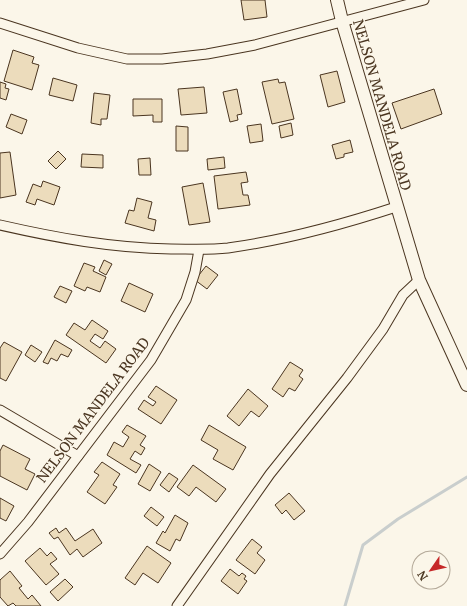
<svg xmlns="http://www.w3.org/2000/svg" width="467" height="606" viewBox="0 0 467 606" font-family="Merriweather,serif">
<rect width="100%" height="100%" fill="#fbf6e9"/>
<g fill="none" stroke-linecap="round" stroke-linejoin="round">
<polyline stroke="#c9cecd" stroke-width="3" points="345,606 363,545 398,519 467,477"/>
</g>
<g fill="#ecdcbc" stroke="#4a3520">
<polygon points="241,0 265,0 267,17 244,20"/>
<polygon points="13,50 34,57 32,63 39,65 32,90 4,81"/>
<polygon points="337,71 345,102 328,107 320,75"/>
<polygon points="53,78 77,85 73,101 49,95"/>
<polygon points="278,79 279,83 285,82 294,119 272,124 262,82"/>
<polygon points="0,82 6,84 5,88 9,89 6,100 0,98"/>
<polygon points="204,87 207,113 181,115 178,89"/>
<polygon points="237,89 242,114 237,115 238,120 230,122 223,92"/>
<polygon points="434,89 442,114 401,129 392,103"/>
<polygon points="94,93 110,95 107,119 101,119 101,125 91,123"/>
<polygon points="133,99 162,99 162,122 153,122 153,115 133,116"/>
<polygon points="11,114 27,120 22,134 6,127"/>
<polygon points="291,123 293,135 281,138 279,126"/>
<polygon points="261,124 263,141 250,143 247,126"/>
<polygon points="176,126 188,127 188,151 176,151"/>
<polygon points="350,140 353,152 344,154 344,157 336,159 332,145"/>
<polygon points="58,151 66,159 56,169 48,161"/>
<polygon points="10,152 16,195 0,198 0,153"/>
<polygon points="82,154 103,155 103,168 81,167"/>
<polygon points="224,157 225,168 208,170 207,159"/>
<polygon points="150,158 151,175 139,175 138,159"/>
<polygon points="246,172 248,182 241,183 243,195 248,195 250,205 218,209 214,176"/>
<polygon points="43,181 60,187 54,205 37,199 35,205 26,202 33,184 41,187"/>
<polygon points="203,183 210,222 189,225 182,187"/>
<polygon points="137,198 152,202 148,218 156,220 154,231 125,223 129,210 134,211"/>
<polygon points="104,260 112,264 106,275 99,271"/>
<polygon points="84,263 95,267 93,271 106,277 100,292 87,287 85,291 74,286"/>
<polygon points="206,266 218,275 207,289 195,280"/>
<polygon points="129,283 153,294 145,312 121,301"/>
<polygon points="60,286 72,291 66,303 54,297"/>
<polygon points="92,320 108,331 103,339 95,334 90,341 100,348 105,341 116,349 106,363 66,335 74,323 85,330"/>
<polygon points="55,340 72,350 68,357 61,354 57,361 51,358 48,364 43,362"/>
<polygon points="4,342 22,352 6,381 0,378 0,348"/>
<polygon points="31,345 42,352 35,362 25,355"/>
<polygon points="290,362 303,370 299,376 303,379 295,391 289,388 283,397 272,389"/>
<polygon points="156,386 177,400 161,424 138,409 144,400 153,406 156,402 148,397"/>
<polygon points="248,389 268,406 259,417 251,411 239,426 227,416"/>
<polygon points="127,425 146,436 140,445 145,448 141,455 135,451 130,459 141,465 136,473 107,455 114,442 123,447 129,437 122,432"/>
<polygon points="209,425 246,447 233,470 213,459 218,450 201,440"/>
<polygon points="3,445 30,459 25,469 35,474 27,490 0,476 0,451"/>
<polygon points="102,462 120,474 113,485 117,487 105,504 87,492 99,475 94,472"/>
<polygon points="149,464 161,472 150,491 138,484"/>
<polygon points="193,465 226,489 216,502 196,487 189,496 177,487"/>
<polygon points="169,473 178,479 169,492 160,485"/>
<polygon points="289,493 305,511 294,520 286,510 282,514 275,505"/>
<polygon points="0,498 14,506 6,521 0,518"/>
<polygon points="151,507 164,517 157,526 144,516"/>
<polygon points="175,515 188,523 180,541 176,539 170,551 156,543 163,531 165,533"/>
<polygon points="56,528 59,533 66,528 75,541 93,529 102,543 83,557 77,549 70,555 58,537 54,539 49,533"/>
<polygon points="252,539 262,547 257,553 265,560 255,574 236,560"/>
<polygon points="147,546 171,563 158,583 143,573 135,585 125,578"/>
<polygon points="40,548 47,556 51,552 57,559 50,564 59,574 46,585 25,561"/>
<polygon points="230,569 239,576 242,573 246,576 244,579 247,581 238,594 221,581"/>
<polygon points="10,571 22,586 19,588 28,599 32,595 41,606 16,606 13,603 8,606 0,597 0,580"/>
<polygon points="65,579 73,587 58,601 50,592"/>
</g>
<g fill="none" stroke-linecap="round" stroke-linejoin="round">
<defs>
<g id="street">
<polyline points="0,23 78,48 127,59 162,59 207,54 255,45 424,0"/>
<path d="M0 225C57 238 112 248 171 249 190 249 209 250 228 248 286 240 341 225 396 207"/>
<polyline points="0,410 78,456"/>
<polyline points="0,554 28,522 151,360 186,300 195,272 199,250"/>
<polyline points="177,606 270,474 347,378 383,329 403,295 419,280"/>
</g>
<polyline id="secondary" points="337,0 342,21 419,280 467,385"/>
</defs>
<use href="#street" stroke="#4a3520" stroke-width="11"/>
<use href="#secondary" stroke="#4a3520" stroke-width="14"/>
<use href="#street" stroke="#fbf6e9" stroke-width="9"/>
<use href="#secondary" stroke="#fbf6e9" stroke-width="12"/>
</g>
<g text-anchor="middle" stroke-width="3" stroke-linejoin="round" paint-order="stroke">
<g font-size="14" fill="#4a3520" stroke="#fbf6e9">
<text transform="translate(382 105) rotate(74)" y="5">NELSON MANDELA ROAD</text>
<text transform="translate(93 410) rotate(-53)" y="5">NELSON MANDELA ROAD</text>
</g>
</g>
<g transform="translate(431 570) rotate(236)"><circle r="19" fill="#fbf6e9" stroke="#b4a999"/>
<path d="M0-3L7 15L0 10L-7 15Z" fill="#c62828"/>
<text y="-6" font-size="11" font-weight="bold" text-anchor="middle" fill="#4a3520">N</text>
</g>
</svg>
